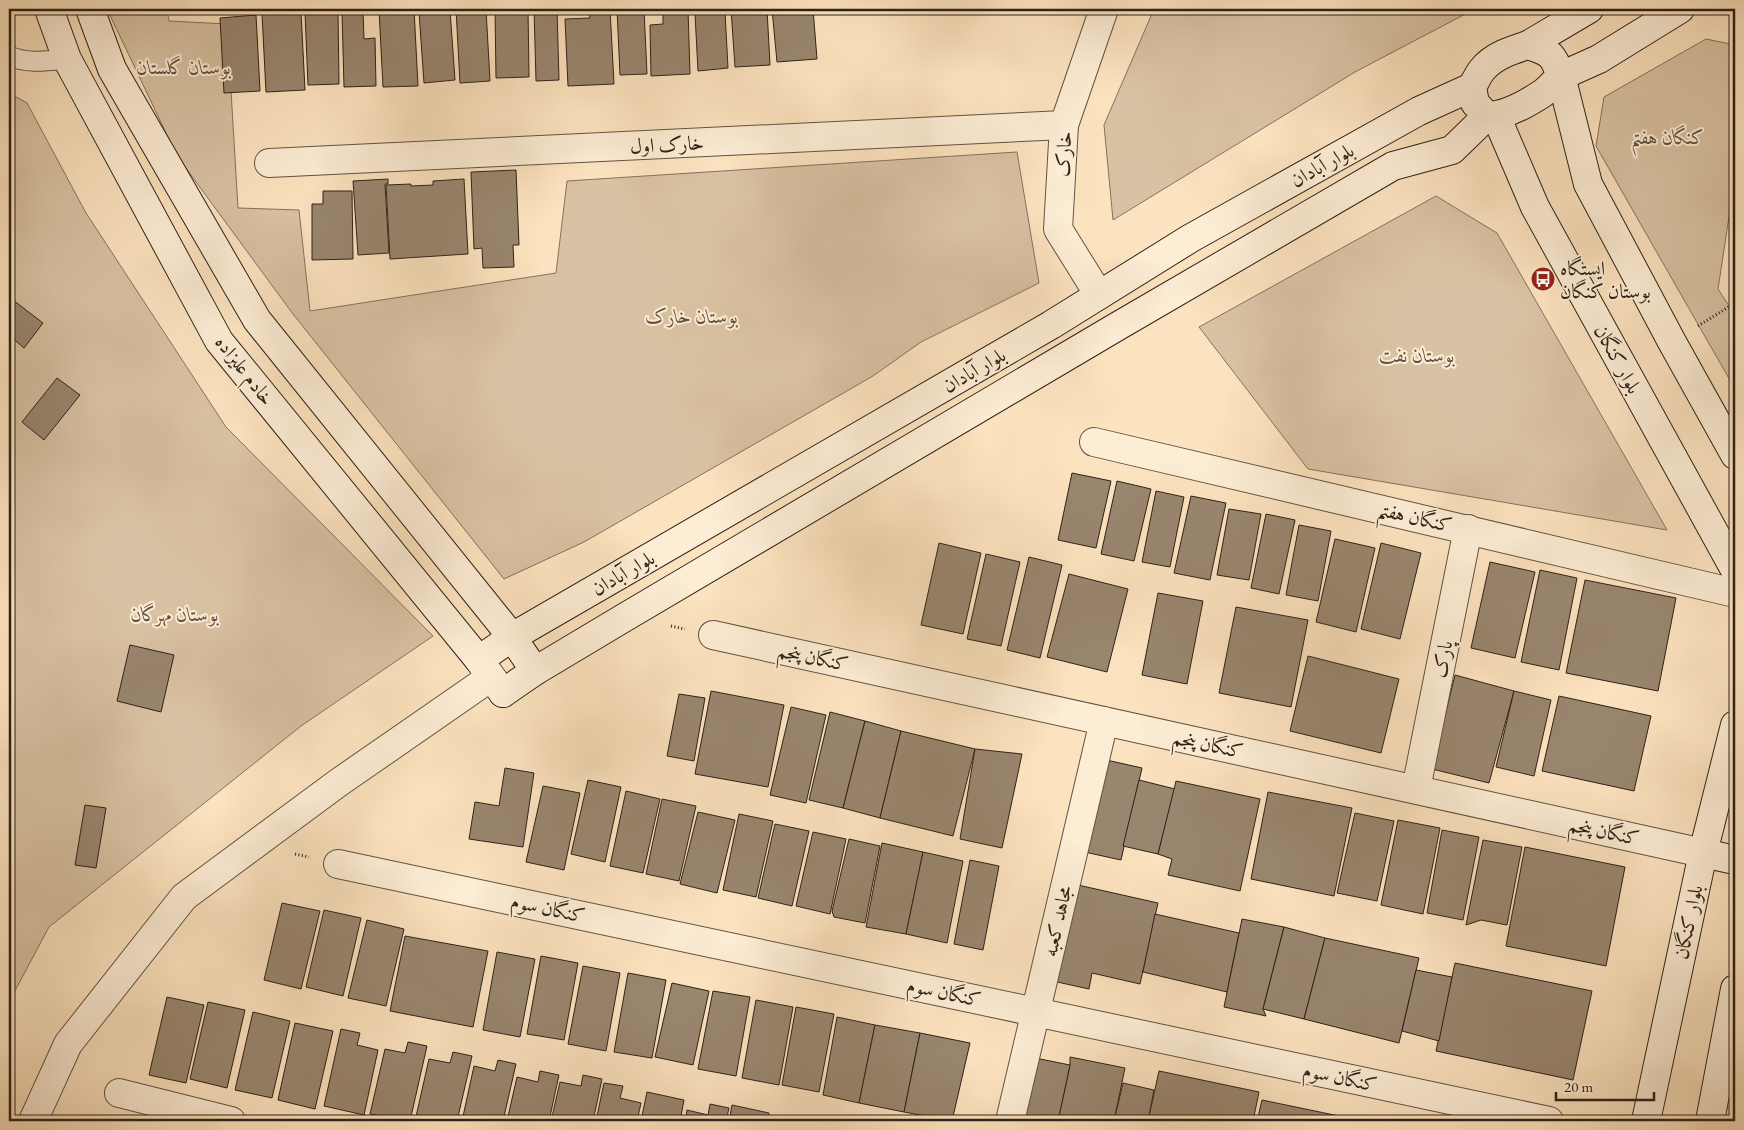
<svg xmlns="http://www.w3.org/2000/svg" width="1744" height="1130" viewBox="0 0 1744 1130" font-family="'EB Garamond',Amiri,serif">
<rect width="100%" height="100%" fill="#fce3bf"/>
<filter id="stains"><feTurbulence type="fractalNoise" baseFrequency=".004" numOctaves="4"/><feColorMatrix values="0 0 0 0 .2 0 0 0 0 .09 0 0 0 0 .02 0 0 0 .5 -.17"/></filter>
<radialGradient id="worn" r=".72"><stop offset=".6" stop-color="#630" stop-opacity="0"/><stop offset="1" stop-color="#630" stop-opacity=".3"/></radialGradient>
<g fill="#d9c2a3" stroke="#84725e">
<polygon points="107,9 167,9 169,21 227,24 238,208 299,210 310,311 556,273 567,181 1017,152 1039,283 921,342 873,376 584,542 504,579 293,314 177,156"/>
<polygon points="1154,9 1475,9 1355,72 1113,220 1104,125"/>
<polygon points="1706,39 1735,45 1735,177 1718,289 1735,315 1735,389 1596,146 1604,97"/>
<polygon points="9,93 27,103 86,213 226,427 433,636 301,726 49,927 9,1002"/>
<polygon points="1436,196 1497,233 1667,530 1308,469 1199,327"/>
</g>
<g fill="#99866f" stroke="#2e2118">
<polygon points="414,9 418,86 383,87 379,10"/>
<polygon points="456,9 486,9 490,81 460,83"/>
<polygon points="495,9 528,9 529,77 496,78"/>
<polygon points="534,9 557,9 559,80 536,81"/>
<polygon points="589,9 610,9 614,84 568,86 565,19 590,18"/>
<polygon points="617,9 644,9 647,74 620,75"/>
<polygon points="663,9 688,9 690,74 651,76 650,25 663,24"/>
<polygon points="731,9 767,9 770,65 735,67"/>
<polygon points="772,9 813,9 817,59 777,62"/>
<polygon points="450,10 455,80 424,83 419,12"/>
<polygon points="338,11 339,84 308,85 305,12"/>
<polygon points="363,11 364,39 375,38 376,86 344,87 342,12"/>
<polygon points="301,12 305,90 266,92 262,14"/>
<polygon points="725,12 728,68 698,71 695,14"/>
<polygon points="256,15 260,91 224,93 220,18"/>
<polygon points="516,170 519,245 513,245 514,267 483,268 482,248 474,249 471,172"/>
<polygon points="388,179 388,184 385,184 389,253 358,255 353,181"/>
<polygon points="464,179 468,254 390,259 386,185 411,184 411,186 433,185 433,181"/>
<polygon points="323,191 352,191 353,259 312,260 312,204 323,204"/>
<polygon points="9,297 43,323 24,348 9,335"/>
<polygon points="57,378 80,395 44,440 22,422"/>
<polygon points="1072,473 1111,481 1096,548 1058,540"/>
<polygon points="1117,481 1151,489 1134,561 1101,554"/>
<polygon points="1156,491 1184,497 1170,567 1142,562"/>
<polygon points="1191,496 1226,503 1210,580 1174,573"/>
<polygon points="1229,509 1261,514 1249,580 1217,575"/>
<polygon points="1266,514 1295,520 1279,594 1251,588"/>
<polygon points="1299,525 1331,531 1318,601 1286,595"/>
<polygon points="1335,539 1375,548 1356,632 1316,622"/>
<polygon points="939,543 981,553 963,634 921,625"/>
<polygon points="1381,543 1421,553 1400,639 1361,629"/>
<polygon points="986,554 1020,562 1001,646 967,639"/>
<polygon points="1029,557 1062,565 1040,658 1007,650"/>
<polygon points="1490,562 1535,572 1515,658 1471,648"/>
<polygon points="1540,570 1577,578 1559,670 1521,662"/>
<polygon points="1069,574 1128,589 1107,672 1047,657"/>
<polygon points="1585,580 1676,598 1658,691 1566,673"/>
<polygon points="1158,593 1203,601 1187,684 1142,675"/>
<polygon points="1236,607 1308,620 1291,707 1219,693"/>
<polygon points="130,645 174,655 161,712 117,701"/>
<polygon points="1308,656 1399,679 1381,753 1290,731"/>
<polygon points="1455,675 1514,691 1489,783 1432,769"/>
<polygon points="711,691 784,705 768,787 695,774"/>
<polygon points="1514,691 1551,700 1534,776 1496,767"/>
<polygon points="679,694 705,698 694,761 667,756"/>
<polygon points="1559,696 1651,716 1634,791 1542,771"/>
<polygon points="791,707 826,715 806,803 770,795"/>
<polygon points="830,712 865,721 843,808 809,800"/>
<polygon points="865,721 901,731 880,818 843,808"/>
<polygon points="901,731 975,749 953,836 880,818"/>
<polygon points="975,749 1022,754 1002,848 960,839"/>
<polygon points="1102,759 1142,768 1121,860 1080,851"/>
<polygon points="505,768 534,773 523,847 469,839 475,802 499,806"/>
<polygon points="588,780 621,787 605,862 571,854"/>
<polygon points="1139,780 1175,789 1158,854 1123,846"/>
<polygon points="1176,781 1260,799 1240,891 1168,875 1172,859 1158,854"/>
<polygon points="543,786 580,793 564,870 526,862"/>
<polygon points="626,791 660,799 643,873 610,866"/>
<polygon points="1268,792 1352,808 1334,896 1251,879"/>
<polygon points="662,799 696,806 679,881 646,874"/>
<polygon points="85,805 106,808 96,868 75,865"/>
<polygon points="698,812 735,820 717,893 680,884"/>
<polygon points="1355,813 1394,821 1377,901 1337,893"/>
<polygon points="739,814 773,821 756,897 723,890"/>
<polygon points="1398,820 1440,828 1423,914 1381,905"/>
<polygon points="775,824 809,831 792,906 758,898"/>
<polygon points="1442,830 1479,837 1463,920 1427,913"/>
<polygon points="813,832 846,839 830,914 796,906"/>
<polygon points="849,839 880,846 865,923 834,917 832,911"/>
<polygon points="1483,840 1522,847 1507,925 1481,920 1466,925"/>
<polygon points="882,843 923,852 906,934 866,927"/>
<polygon points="1525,847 1625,867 1606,966 1506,946"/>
<polygon points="923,852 963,861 947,943 906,934"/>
<polygon points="970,860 999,866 983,950 954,944"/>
<polygon points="1069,883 1158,903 1140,984 1092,973 1089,989 1048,980"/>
<polygon points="282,903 320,911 301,989 264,980"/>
<polygon points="324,910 361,918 343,996 306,987"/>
<polygon points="1155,914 1239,933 1227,992 1143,972"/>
<polygon points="1242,919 1284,927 1263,1009 1266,1016 1224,1007"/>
<polygon points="367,920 404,929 386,1006 348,998"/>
<polygon points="1284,927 1325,938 1304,1019 1263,1009"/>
<polygon points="405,936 488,951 473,1027 390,1011"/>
<polygon points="1325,938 1419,958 1399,1043 1304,1019"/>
<polygon points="497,952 535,959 520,1037 483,1030"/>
<polygon points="541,956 578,963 564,1040 527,1034"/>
<polygon points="1455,963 1592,991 1573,1080 1436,1051"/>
<polygon points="583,966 620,973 606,1051 568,1044"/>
<polygon points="1416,970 1452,977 1439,1041 1402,1031"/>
<polygon points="628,973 666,980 652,1058 614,1052"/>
<polygon points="672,983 709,991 693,1065 655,1057"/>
<polygon points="713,991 750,997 736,1076 698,1069"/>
<polygon points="167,997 204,1005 186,1083 149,1075"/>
<polygon points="756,1000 793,1007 779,1085 742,1078"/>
<polygon points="208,1002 245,1010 227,1088 190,1079"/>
<polygon points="796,1007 834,1014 819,1092 782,1085"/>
<polygon points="253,1012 290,1021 272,1098 235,1090"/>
<polygon points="837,1017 875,1025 859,1103 823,1095"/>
<polygon points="295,1023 333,1031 315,1109 278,1100"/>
<polygon points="875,1025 920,1033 904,1112 859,1103"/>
<polygon points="341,1029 360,1033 357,1045 378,1050 364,1115 324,1106"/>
<polygon points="920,1033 970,1043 952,1121 904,1112"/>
<polygon points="408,1042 427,1046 410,1121 370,1114 385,1049 405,1053"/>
<polygon points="453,1052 472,1056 457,1121 415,1121 429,1059 450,1063"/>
<polygon points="1070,1057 1125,1068 1114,1121 1058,1121 1070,1065"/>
<polygon points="1035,1058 1070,1065 1058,1121 1021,1121"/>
<polygon points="498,1060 516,1064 503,1121 462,1121 474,1066 495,1071"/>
<polygon points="540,1071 559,1075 549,1121 507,1121 517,1077 538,1082"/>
<polygon points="1159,1071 1259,1092 1253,1121 1148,1121"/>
<polygon points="583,1075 602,1079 593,1121 551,1121 560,1082 581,1086"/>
<polygon points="604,1083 623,1086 620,1098 641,1103 637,1121 596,1121"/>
<polygon points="1123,1083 1154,1090 1148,1121 1114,1121"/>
<polygon points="647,1092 684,1100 680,1121 641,1121"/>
<polygon points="1262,1100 1339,1116 1338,1121 1257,1121"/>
<polygon points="710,1104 729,1108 726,1121 685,1121 687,1110 708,1115"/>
<polygon points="732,1105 769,1113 768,1121 729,1121"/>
</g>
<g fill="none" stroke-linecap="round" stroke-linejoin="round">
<defs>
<path id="service" d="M9 56C27 64 47 61 67 59"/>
<g id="minor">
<polyline points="269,163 1064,125"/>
<polyline points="1099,295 1058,229 1064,125 1104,9"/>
<polyline points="1094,442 1735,593"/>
<polyline points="713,635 1703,853"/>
<polyline points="1416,789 1468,529"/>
<polyline points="338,864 1549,1121"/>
<polyline points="119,1093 231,1121"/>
<polyline points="33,1121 68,1044 184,897 338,783 491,677"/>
<polyline points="1010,1121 1104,721"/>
</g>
<polyline id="tertiary" points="479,660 503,693"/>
<g id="secondary">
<polyline points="49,9 67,59 219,341 479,660 512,637 1051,325 1191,238 1419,111 1472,87"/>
<polyline points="90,9 112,69 257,320 512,637 535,671"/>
<polyline points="1680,9 1599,59 1561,76 1588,184 1672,342 1735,455"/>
<path d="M1528 45C1550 53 1552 52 1561 76 1555 81 1550 88 1543 93 1528 103 1505 116 1487 116L1475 103 1472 87C1475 82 1478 75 1482 70 1493 56 1512 50 1528 45Z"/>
<polyline points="1528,45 1589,9"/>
<polyline points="1496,116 1535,207 1735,570"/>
<polyline points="503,693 535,671 627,616 1118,326 1393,166 1452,150 1487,116"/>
<polyline points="1703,853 1735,860"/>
<polyline points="1646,1121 1703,853 1735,725"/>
<polyline points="1710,1121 1735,989"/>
</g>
</defs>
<use href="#service" stroke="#625242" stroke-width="21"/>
<use href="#minor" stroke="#625242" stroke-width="30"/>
<use href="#tertiary" stroke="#625242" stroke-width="30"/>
<use href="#secondary" stroke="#2e2118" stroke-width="30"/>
<g stroke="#2e2118" stroke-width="3" stroke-dasharray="1 2.5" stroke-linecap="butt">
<polyline points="1698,326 1735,303"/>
<polyline points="671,626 685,629"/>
<polyline points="295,854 309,857"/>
</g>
<use href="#service" stroke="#fdedd5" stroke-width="19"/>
<use href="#minor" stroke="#fdedd5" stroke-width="28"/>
<use href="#tertiary" stroke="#fdedd5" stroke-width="28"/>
<use href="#secondary" stroke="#fdedd5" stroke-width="28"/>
</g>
<defs>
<symbol id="bus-disc" viewBox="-11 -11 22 22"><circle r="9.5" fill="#8f2418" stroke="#fdedd5"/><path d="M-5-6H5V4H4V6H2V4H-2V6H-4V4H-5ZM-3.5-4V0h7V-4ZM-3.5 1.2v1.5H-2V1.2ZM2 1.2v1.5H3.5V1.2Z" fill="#fff"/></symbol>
</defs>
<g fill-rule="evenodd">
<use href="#bus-disc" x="1529" y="265" width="28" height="28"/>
</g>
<g text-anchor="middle" stroke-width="4" stroke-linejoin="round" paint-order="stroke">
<g font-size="20" font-style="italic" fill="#615142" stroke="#fdedd5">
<text x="184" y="74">بوستان گلستان</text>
<text x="1668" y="144">کنگان هفتم</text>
<text x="692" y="323">بوستان خارک</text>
<text x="1417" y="362">بوستان نفت</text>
<text x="175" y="621">بوستان مهرگان</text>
</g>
<g font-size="20" fill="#2e2118" stroke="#fdedd5">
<text transform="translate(667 144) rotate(-3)" y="7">خارک اول</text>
<text transform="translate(1063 154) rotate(-86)" y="7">خارک</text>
<text transform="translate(1322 165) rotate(-29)" y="7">بلوار آبادان</text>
<text transform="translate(1618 359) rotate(61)" y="7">بلوار کنگان</text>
<text transform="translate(245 370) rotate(52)" y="7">خادم علیزاده</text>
<text transform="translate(974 370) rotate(-30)" y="7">بلوار آبادان</text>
<text transform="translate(1415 517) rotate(13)" y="7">کنگان هفتم</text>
<text transform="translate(623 573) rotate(-30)" y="7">بلوار آبادان</text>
<text transform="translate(813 657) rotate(12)" y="7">کنگان پنجم</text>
<text transform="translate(1442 659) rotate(-79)" y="7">پارک</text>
<text transform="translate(1208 744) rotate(12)" y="7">کنگان پنجم</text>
<text transform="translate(1604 831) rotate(12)" y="7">کنگان پنجم</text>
<text transform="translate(548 908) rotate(12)" y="7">کنگان سوم</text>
<text transform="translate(1057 921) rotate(-77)" y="7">مجاهد کعبه</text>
<text transform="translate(1688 922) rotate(-78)" y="7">بلوار کنگان</text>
<text transform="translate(944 992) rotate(12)" y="7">کنگان سوم</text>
<text transform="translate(1340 1077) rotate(12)" y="7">کنگان سوم</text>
</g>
<g font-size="20" fill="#2e2118" stroke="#fdedd5" text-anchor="start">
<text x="1560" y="275">ایستگاه<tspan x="1560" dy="23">بوستان کنگان</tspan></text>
</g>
</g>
<rect width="1744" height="1130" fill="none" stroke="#fce3bf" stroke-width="30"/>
<rect x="10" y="10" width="1724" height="1110" fill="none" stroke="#2e2118" stroke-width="2.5"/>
<rect x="15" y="15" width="1714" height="1100" fill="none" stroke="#2e2118"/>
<path d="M1556 1092v8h98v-8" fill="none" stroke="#2e2118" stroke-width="2.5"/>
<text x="1564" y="1092" font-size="15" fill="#2e2118" stroke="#fdedd5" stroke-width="4" paint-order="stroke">20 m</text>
<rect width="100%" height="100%" filter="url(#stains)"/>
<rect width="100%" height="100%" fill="url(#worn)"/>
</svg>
